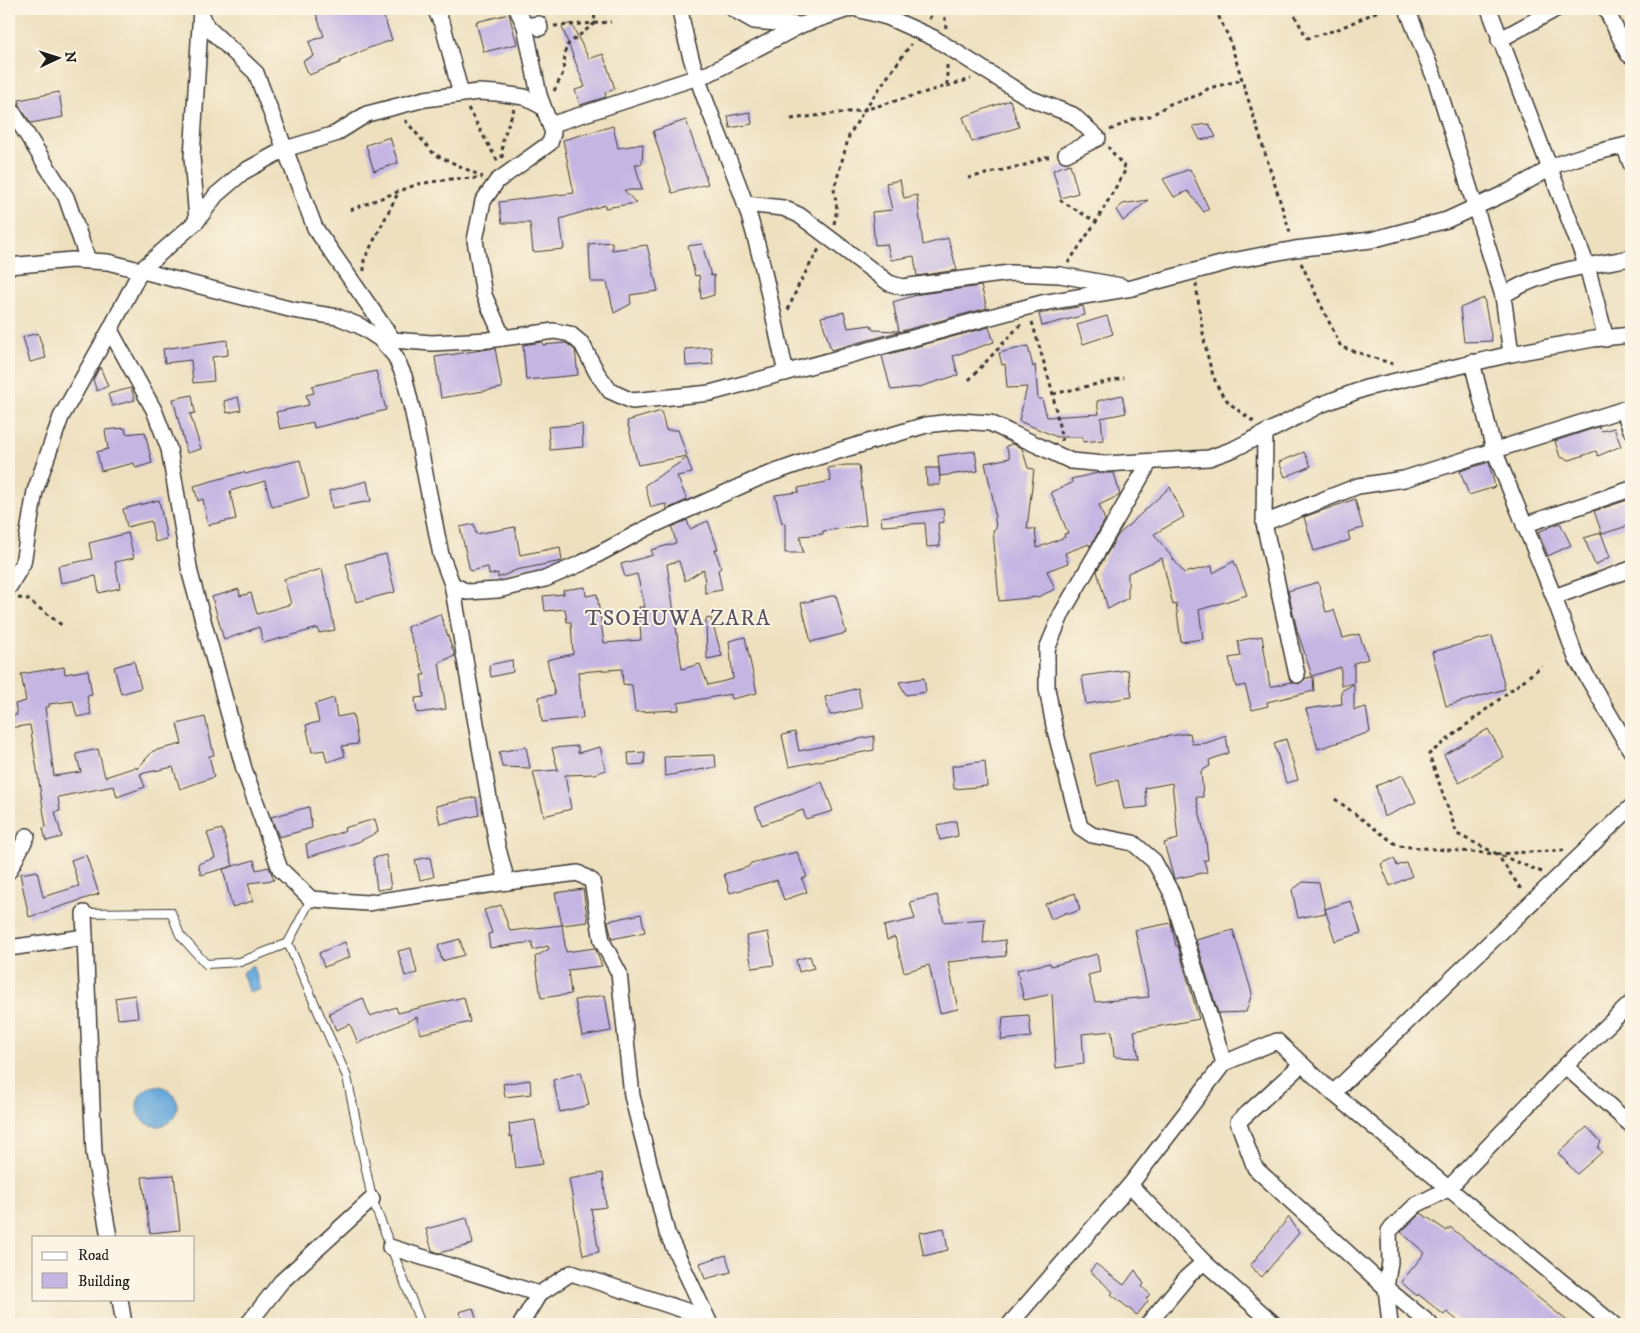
<svg xmlns="http://www.w3.org/2000/svg" width="1640" height="1333" viewBox="0 0 1640 1333" font-family="'IM FELL DW Pica',serif">
<rect width="100%" height="100%" fill="#fcf5e5"/>
<filter id="ink" filterUnits="userSpaceOnUse"><feTurbulence type="fractalNoise" baseFrequency=".02" numOctaves="2"/><feDisplacementMap in="SourceGraphic" scale="10" xChannelSelector="R" yChannelSelector="G"/><feConvolveMatrix kernelMatrix="1 2 1 2 8 2 1 2 1" color-interpolation-filters="sRGB"/></filter>
<filter id="wash" filterUnits="userSpaceOnUse"><feTurbulence type="fractalNoise" baseFrequency=".0096" numOctaves="4" result="noise"/><feDisplacementMap in="SourceGraphic" scale="20" xChannelSelector="R" yChannelSelector="G"/><feGaussianBlur stdDeviation="1.12" result="paint"/><feColorMatrix in="noise" values="0 0 0 0 0 0 0 0 0 0 0 0 0 0 0 0 0 1.4 0 .05"/><feComposite in="paint" operator="in"/></filter>
<g filter="url(#wash)">
<rect width="100%" height="100%" fill="#eee0bf"/>
<g fill="#67a9db" stroke="#42627c">
<polygon points="253,965 261,989 250,993 242,973"/>
<circle cx="157" cy="1106" r="20"/>
</g>
<g id="blocks">
<g fill="#c4b5e3">
<polygon points="332,9 381,9 392,40 369,48 340,61 340,63 309,75 303,61 314,56 309,42 324,36 316,14"/>
<polygon points="509,14 517,44 484,52 476,22"/>
<polygon points="571,23 589,59 603,54 615,89 605,93 606,97 580,105 575,90 585,87 562,27"/>
<polygon points="59,92 63,117 31,123 20,107 19,100"/>
<polygon points="1010,100 1019,127 972,142 963,117"/>
<polygon points="750,112 752,124 730,128 728,116"/>
<polygon points="686,120 708,184 672,193 653,131"/>
<polygon points="1209,124 1216,137 1200,140 1193,126"/>
<polygon points="613,126 618,148 643,144 642,164 635,164 642,190 624,190 636,203 605,208 605,205 560,219 564,249 533,252 530,223 502,223 499,202 574,193 563,140"/>
<polygon points="390,137 398,163 374,171 366,145"/>
<polygon points="1070,164 1078,193 1061,198 1053,170"/>
<polygon points="1190,169 1209,209 1204,212 1188,191 1174,197 1163,179"/>
<polygon points="900,180 904,198 917,195 923,245 948,238 957,270 917,276 914,256 891,260 887,244 875,245 872,212 892,210 886,183"/>
<polygon points="1148,200 1123,221 1116,210 1123,204"/>
<polygon points="612,242 612,250 647,245 658,291 630,295 631,304 614,313 607,282 591,282 590,270 589,244"/>
<polygon points="702,244 711,276 714,275 714,295 701,299 699,275 695,276 688,246"/>
<polygon points="981,286 987,308 831,350 821,317 844,312 848,328 871,325 873,330 899,331 893,302 920,294"/>
<polygon points="1484,298 1492,341 1464,342 1460,308"/>
<polygon points="1083,306 1085,315 1042,326 1039,314"/>
<polygon points="1107,316 1113,334 1083,344 1077,325"/>
<polygon points="989,327 994,342 953,356 958,375 919,387 891,390 882,356"/>
<polygon points="38,333 46,358 30,362 23,337"/>
<polygon points="227,340 228,355 212,357 214,381 193,383 191,360 165,363 163,349"/>
<polygon points="542,342 543,345 566,343 575,350 578,375 526,380 523,345"/>
<polygon points="1028,346 1033,367 1035,365 1038,399 1042,399 1047,417 1099,414 1097,401 1122,395 1126,413 1101,418 1103,440 1083,442 1083,437 1057,437 1019,421 1027,387 1007,388 1005,364 1002,365 999,353"/>
<polygon points="711,347 713,364 686,366 685,349"/>
<polygon points="495,348 502,388 441,398 435,357"/>
<polygon points="100,367 108,386 97,391 93,380"/>
<polygon points="376,371 386,410 314,428 313,422 280,429 276,412 309,405 306,395 314,393 312,386"/>
<polygon points="131,388 135,400 112,406 108,394"/>
<polygon points="192,395 195,413 190,414 201,449 187,453 173,399"/>
<polygon points="238,397 241,410 227,413 224,401"/>
<polygon points="661,411 666,430 678,430 687,456 638,465 627,421"/>
<polygon points="582,424 583,447 550,450 548,427"/>
<polygon points="1598,427 1602,431 1614,428 1621,446 1598,456 1596,451 1570,460 1560,457 1555,441"/>
<polygon points="125,428 126,434 145,432 152,463 136,468 134,463 101,471 97,452 108,449 105,430"/>
<polygon points="1012,444 1022,448 1028,468 1034,469 1027,529 1035,529 1037,548 1065,537 1064,534 1068,533 1051,492 1072,483 1071,479 1098,473 1114,473 1120,495 1099,505 1105,520 1090,547 1089,544 1065,553 1068,563 1047,571 1055,589 1038,597 999,601 993,530 996,529 993,499 985,463 1010,458 1006,446"/>
<polygon points="975,451 978,471 940,476 938,456"/>
<polygon points="1304,452 1311,466 1285,477 1279,462"/>
<polygon points="687,458 692,473 677,476 687,500 667,509 666,504 651,507 645,485"/>
<polygon points="300,460 309,497 272,507 265,481 230,491 236,519 208,525 203,499 198,501 194,486 244,472 245,474"/>
<polygon points="1489,462 1495,487 1469,495 1460,471"/>
<polygon points="846,465 859,465 866,525 823,531 823,534 800,536 803,553 785,553 785,523 782,523 775,495 799,492 798,488 831,481 828,468"/>
<polygon points="926,468 939,468 940,485 927,485"/>
<polygon points="367,481 371,501 332,508 329,491"/>
<polygon points="1170,487 1184,517 1154,534 1184,573 1212,566 1213,573 1234,561 1247,595 1199,610 1203,639 1181,642 1176,604 1173,605 1162,558 1128,573 1128,598 1108,609 1097,571 1118,535"/>
<polygon points="1355,499 1363,528 1348,532 1350,540 1314,551 1304,517"/>
<polygon points="1631,499 1631,525 1602,534 1594,511"/>
<polygon points="159,500 167,539 155,542 151,521 127,527 123,509"/>
<polygon points="943,509 944,522 938,523 940,546 927,547 925,523 882,526 881,517"/>
<polygon points="687,520 690,529 708,521 718,549 715,550 721,568 718,570 722,590 705,593 704,569 685,581 679,561 667,564 682,669 700,664 708,685 733,679 729,641 745,637 757,693 732,699 731,694 678,703 679,710 635,712 632,685 623,684 622,669 578,672 583,718 542,722 539,697 555,695 547,660 573,654 571,622 567,622 565,609 545,611 543,596 564,594 563,590 585,587 586,596 597,594 604,643 641,640 639,607 645,607 637,574 625,577 621,564 653,555 651,550 676,543 672,527"/>
<polygon points="1560,523 1571,545 1548,556 1538,532"/>
<polygon points="474,524 476,534 515,527 520,555 560,547 562,561 516,570 498,578 498,573 489,575 488,567 470,571 460,527"/>
<polygon points="128,533 134,558 115,562 120,588 99,593 96,576 61,583 58,566 92,559 89,543"/>
<polygon points="1601,533 1610,557 1595,565 1584,538"/>
<polygon points="386,554 395,592 356,602 346,564"/>
<polygon points="322,569 335,630 319,633 318,628 264,643 259,627 224,640 212,597 239,589 240,596 251,593 257,614 291,604 284,579"/>
<polygon points="1318,582 1326,612 1334,610 1343,638 1359,634 1368,659 1354,663 1354,683 1341,686 1341,667 1312,676 1297,630 1288,591"/>
<polygon points="836,595 846,633 811,642 801,603"/>
<polygon points="440,614 455,656 439,662 446,709 417,713 415,698 424,697 421,675 425,675 407,627"/>
<polygon points="711,618 722,656 707,659 706,619"/>
<polygon points="1262,636 1270,687 1291,682 1299,684 1306,678 1313,677 1314,691 1267,702 1268,706 1252,710 1245,685 1236,687 1229,658 1241,656 1238,641"/>
<polygon points="1492,636 1505,689 1446,706 1432,652"/>
<polygon points="512,660 513,672 491,677 489,665"/>
<polygon points="134,661 141,688 121,694 114,667"/>
<polygon points="64,667 65,674 88,670 92,695 87,696 91,714 77,717 73,701 49,704 49,707 45,707 54,776 81,772 76,754 98,749 105,777 136,767 137,769 153,751 182,744 177,724 205,717 214,755 209,756 214,777 180,789 173,767 140,774 145,787 117,797 114,786 58,797 60,811 55,812 62,837 46,841 43,828 46,827 30,725 9,728 9,716 17,715 15,704 26,701 21,674"/>
<polygon points="1128,670 1132,697 1086,704 1082,676"/>
<polygon points="924,678 926,692 906,695 899,682"/>
<polygon points="1354,684 1354,710 1366,707 1370,732 1318,749 1306,709 1342,704 1341,691"/>
<polygon points="858,688 862,708 830,715 825,697"/>
<polygon points="334,698 337,717 353,714 358,744 342,746 345,756 327,762 324,750 312,752 306,725 319,722 315,704"/>
<polygon points="1488,729 1504,757 1459,783 1444,755"/>
<polygon points="795,732 799,751 874,736 874,750 789,767 782,735"/>
<polygon points="1190,733 1192,744 1206,743 1226,736 1229,753 1209,760 1210,766 1201,771 1203,797 1196,797 1206,841 1208,860 1204,860 1207,872 1174,879 1164,843 1178,839 1172,783 1145,788 1147,807 1124,809 1118,780 1097,786 1090,754 1156,738"/>
<polygon points="1286,739 1298,780 1286,783 1274,743"/>
<polygon points="578,746 578,753 600,747 606,770 594,774 565,775 571,809 544,816 533,772 558,770 552,748"/>
<polygon points="526,747 530,768 502,767 499,752"/>
<polygon points="645,752 644,764 629,765 628,753"/>
<polygon points="715,755 716,767 665,776 664,757"/>
<polygon points="985,761 987,786 954,789 952,766"/>
<polygon points="1403,775 1416,802 1384,817 1376,786"/>
<polygon points="822,782 833,811 806,819 803,810 762,825 755,807"/>
<polygon points="476,797 479,815 440,824 436,806"/>
<polygon points="309,807 312,828 279,837 271,817"/>
<polygon points="375,819 378,832 358,842 308,857 306,844 345,831 344,828"/>
<polygon points="956,821 958,836 940,840 937,825"/>
<polygon points="222,829 233,866 201,875 198,864 215,858 207,833"/>
<polygon points="797,852 807,877 802,879 807,892 784,900 777,880 730,893 724,874 748,867 751,863"/>
<polygon points="86,855 99,894 29,917 20,874 37,871 43,897 79,886 71,860"/>
<polygon points="386,855 391,888 377,890 373,858"/>
<polygon points="430,857 434,877 420,880 415,860"/>
<polygon points="1394,858 1397,866 1406,863 1412,876 1390,886 1381,864"/>
<polygon points="254,860 256,870 269,867 274,880 248,883 253,901 232,907 223,869"/>
<polygon points="1303,882 1319,883 1326,913 1298,918 1292,890"/>
<polygon points="583,889 588,922 562,925 555,893"/>
<polygon points="1075,893 1080,910 1069,914 1068,912 1051,919 1045,904"/>
<polygon points="937,895 944,922 985,919 983,943 1005,940 1006,956 948,962 958,1009 940,1013 929,965 904,972 895,937 887,940 884,926 915,919 910,902"/>
<polygon points="1351,901 1361,933 1335,941 1325,909"/>
<polygon points="501,905 510,931 562,925 566,952 595,948 602,966 568,970 571,994 541,998 535,957 549,949 548,946 533,950 532,942 490,948 488,934 492,933 484,910"/>
<polygon points="641,914 645,932 612,939 608,921"/>
<polygon points="1171,923 1176,946 1178,946 1199,1019 1134,1031 1139,1058 1114,1057 1112,1031 1082,1034 1084,1064 1056,1068 1052,994 1024,1000 1017,970 1050,963 1051,966 1097,954 1100,972 1088,975 1095,1002 1149,997 1135,930"/>
<polygon points="1233,930 1252,993 1246,1012 1218,1013 1196,940"/>
<polygon points="768,932 774,965 752,968 746,936"/>
<polygon points="460,939 464,955 442,961 438,945"/>
<polygon points="345,942 350,957 324,967 319,953"/>
<polygon points="411,948 417,973 405,976 398,951"/>
<polygon points="810,956 814,968 799,972 796,960"/>
<polygon points="135,995 138,1017 118,1019 115,998"/>
<polygon points="605,995 611,1031 582,1036 575,1000"/>
<polygon points="464,997 470,1022 420,1034 417,1017 358,1043 350,1024 336,1030 329,1013 363,998 370,1016 396,1007 398,1013"/>
<polygon points="1029,1015 1031,1037 1001,1040 1003,1017"/>
<polygon points="581,1072 589,1105 560,1112 553,1080"/>
<polygon points="530,1080 531,1094 505,1097 503,1084"/>
<polygon points="535,1120 543,1164 516,1168 512,1136 510,1137 509,1124"/>
<polygon points="1587,1127 1601,1142 1598,1148 1602,1152 1577,1174 1558,1153"/>
<polygon points="603,1173 606,1207 591,1209 599,1252 583,1255 569,1179"/>
<polygon points="174,1175 180,1230 150,1233 142,1177"/>
<polygon points="1421,1213 1447,1231 1450,1227 1571,1324 1462,1324 1447,1312 1444,1315 1418,1294 1417,1296 1401,1282 1425,1253 1401,1232"/>
<polygon points="1289,1217 1299,1233 1262,1277 1250,1266"/>
<polygon points="467,1218 473,1244 439,1253 432,1250 426,1229"/>
<polygon points="944,1228 948,1250 924,1256 919,1233"/>
<polygon points="726,1255 731,1272 705,1279 700,1263"/>
<polygon points="1096,1264 1124,1285 1135,1270 1144,1284 1142,1287 1150,1294 1146,1299 1148,1301 1137,1315 1111,1294 1113,1292 1090,1271"/>
<polygon points="473,1308 478,1324 463,1324 459,1312"/>
</g>
</g>
</g>
<g filter="url(#ink)">
<use href="#blocks" fill-opacity="0" stroke="#3c3934" stroke-width="1"/>
<g fill="none" stroke-linecap="round" stroke-linejoin="round">
<defs>
<g id="lane">
<polyline points="84,913 171,912 180,935 206,964 240,962 288,943 347,1077 372,1199 421,1324"/>
<polyline points="288,943 311,899"/>
</g>
<g id="street">
<polyline points="435,9 443,26 461,94"/>
<polyline points="517,9 525,26 539,24 540,28"/>
<path d="M680 9C690 76 723 139 745 203 763 258 773 316 786 373"/>
<polyline points="733,9 754,21 801,25"/>
<polyline points="857,9 887,17 934,38 1029,98 1073,115 1098,138 1066,154"/>
<polyline points="1407,9 1437,84 1503,296 1511,354"/>
<polyline points="1489,9 1587,266 1606,339"/>
<polyline points="1606,9 1628,54 1631,56"/>
<polyline points="201,13 207,27 256,73 315,228 393,340"/>
<polyline points="1499,40 1556,9"/>
<polyline points="9,106 66,197 88,260"/>
<polyline points="550,125 710,73 801,25 849,9"/>
<polyline points="1624,146 1631,164"/>
<polyline points="745,204 783,208 799,215 889,283 902,287 1010,273 1060,275 1121,286"/>
<polyline points="197,221 216,195 243,172 285,149 335,134 367,114 425,99 478,92 497,93 524,97 543,107"/>
<polyline points="9,266 72,260 108,262 293,310 338,317 360,326 380,339 395,356 404,376 413,413 441,555 452,584 467,592 498,590 545,579 582,563 647,528 761,477 818,457 926,425 959,421 990,423 1071,461 1105,464 1209,458 1234,449 1320,405 1366,388 1511,354 1593,339 1631,335"/>
<path d="M1503 296C1536 272 1592 265 1631 258"/>
<polyline points="110,330 154,410 169,449 190,573 244,769 280,869 311,899 367,903 507,882"/>
<polyline points="503,338 484,295 475,240 483,201 497,181 550,143 553,133 539,95 525,26"/>
<polyline points="380,339 432,343 488,340 554,331 570,334 582,344 597,373 610,391 632,401 710,393 1042,303 1132,288 1232,261 1295,249 1371,240 1447,220 1510,191 1558,164 1589,154 1631,144"/>
<polyline points="1472,362 1494,450 1554,597 1576,658 1631,751"/>
<polyline points="1623,409 1631,430"/>
<polyline points="1265,433 1264,523 1297,675"/>
<polyline points="1149,463 1062,613 1047,649 1047,688 1054,726 1080,827 1092,835 1133,843 1154,861 1171,892 1224,1063 1277,1041 1333,1093 1613,1324"/>
<polyline points="1264,523 1358,486 1404,479 1631,407"/>
<polyline points="1524,525 1631,489"/>
<polyline points="452,584 497,845 507,882 578,873 592,881 602,941 619,973 632,1096 667,1233 710,1324"/>
<polyline points="9,587 23,563 35,491 61,417 110,330 141,270 197,221 192,157 201,9"/>
<polyline points="1554,597 1631,569"/>
<polyline points="9,871 27,836"/>
<polyline points="84,913 94,1153 109,1237"/>
<polyline points="9,948 85,937"/>
<polyline points="1302,1064 1238,1122 1255,1168 1386,1288 1430,1324"/>
<polyline points="1565,1066 1631,1125"/>
<polyline points="1333,1093 1631,807"/>
<polyline points="1130,1185 1204,1262 1274,1324"/>
<polyline points="390,1247 539,1294 571,1273 705,1317"/>
<polyline points="120,1299 124,1324"/>
<polyline points="248,1324 281,1282 372,1199"/>
<polyline points="521,1324 539,1294"/>
<polyline points="1010,1324 1130,1185 1224,1063"/>
<polyline points="1148,1324 1187,1277 1204,1262"/>
<polyline points="1390,1324 1386,1288 1390,1262 1389,1231 1416,1205 1448,1189 1565,1066 1631,1003"/>
</g>
</defs>
<use href="#lane" stroke="#3c3934" stroke-width="10"/>
<use href="#street" stroke="#3c3934" stroke-width="18"/>
<g stroke="#3c3934" stroke-width="3" stroke-dasharray="4 4" stroke-linecap="butt">
<polyline points="944,9 946,28"/>
<polyline points="1215,9 1229,38 1291,236"/>
<polyline points="1291,9 1307,38 1336,30 1383,9"/>
<polyline points="929,19 935,9"/>
<polyline points="554,26 611,22"/>
<polyline points="947,85 947,64"/>
<polyline points="554,91 563,73 566,46 595,23 594,9"/>
<polyline points="468,108 498,162"/>
<polyline points="791,119 864,110 971,79"/>
<polyline points="405,120 434,154 483,177"/>
<polyline points="1110,130 1134,119 1150,116 1170,104 1199,95 1209,88 1242,80"/>
<polyline points="502,158 503,139 514,109"/>
<polyline points="968,178 1025,165 1045,157 1052,157"/>
<polyline points="1060,200 1096,222"/>
<polyline points="350,210 418,184 451,179 482,178"/>
<polyline points="834,224 837,209 834,189 849,136 864,110 911,44"/>
<polyline points="1068,263 1096,222 1126,169 1108,147"/>
<polyline points="1301,263 1341,347 1396,365"/>
<polyline points="364,271 364,260 398,193"/>
<path d="M1196 284C1200 313 1206 371 1222 394 1230 406 1243 413 1254 422"/>
<polyline points="788,310 799,284 819,249"/>
<polyline points="1032,322 1052,390 1062,441"/>
<polyline points="969,380 1021,324"/>
<polyline points="1053,394 1124,378"/>
<polyline points="9,521 15,514"/>
<polyline points="18,598 27,599 63,626"/>
<polyline points="1335,799 1398,846 1497,854 1523,892"/>
<polyline points="1497,854 1457,834 1429,754 1542,666"/>
<polyline points="1542,872 1497,854 1564,850"/>
</g>
<use href="#lane" stroke="#fff" stroke-width="8"/>
<use href="#street" stroke="#fff" stroke-width="15"/>
</g>
</g>
<g text-anchor="middle" stroke-width="4" stroke-linejoin="round" paint-order="stroke">
<g font-size="22" letter-spacing="1" fill="#575262" stroke="#fcf5e5">
<text x="678" y="625">TSOHUWA ZARA</text>
</g>
</g>
<rect width="1640" height="1333" fill="none" stroke="#fcf5e5" stroke-width="30"/>
<rect x="32" y="1236" width="162" height="65" fill="#fcf5e5" stroke="#a29e95"/>
<rect x="42" y="1252" width="25" height="8" fill="#ffffff" stroke="#a29e95"/>
<text x="78" y="1260" font-size="15" fill="#1c1c1c">Road</text>
<rect x="42" y="1273" width="25" height="15" fill="#c4b5e3" stroke="#a29e95"/>
<text x="78" y="1286" font-size="15" fill="#1c1c1c">Building</text>
<g transform="translate(58 58) rotate(86)" stroke="#fcf5e5" stroke-width="4" paint-order="stroke">
<path d="M0-4L9 19L0 12L-9 19Z" fill="#1c1c1c"/>
<text y="-8" font-size="14" font-weight="bold" text-anchor="middle" fill="#1c1c1c">N</text>
</g>
</svg>
